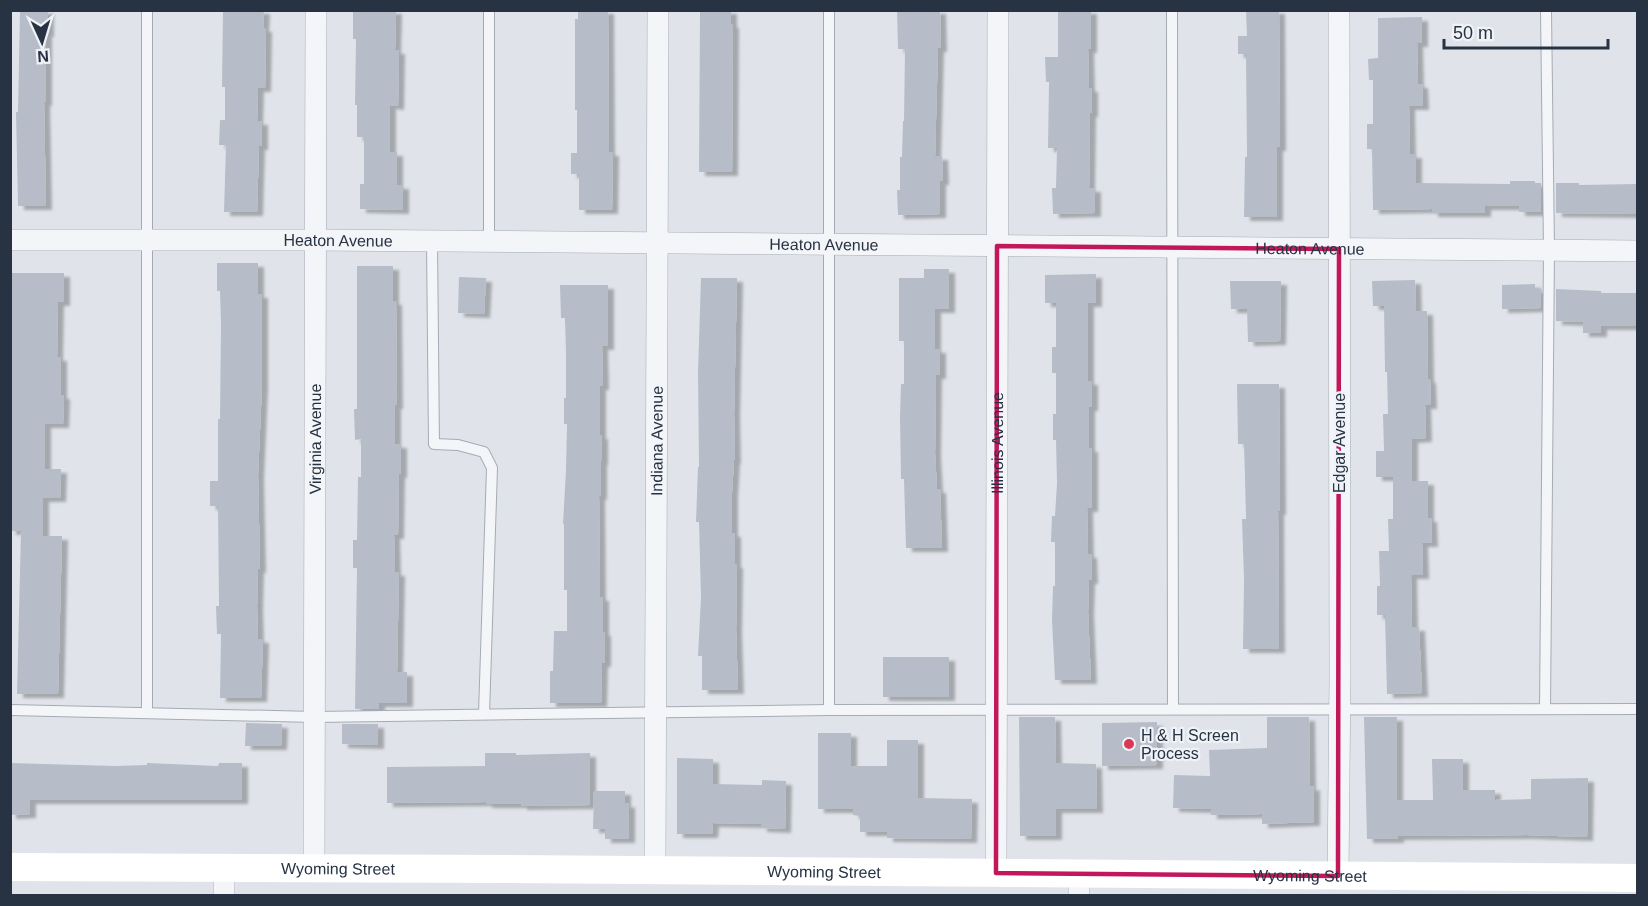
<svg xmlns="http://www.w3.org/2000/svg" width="1648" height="906" viewBox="0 0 1648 906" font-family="Helvetica,sans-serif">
<defs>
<filter id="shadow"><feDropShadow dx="6" dy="4" stdDeviation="1.5" flood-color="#0004"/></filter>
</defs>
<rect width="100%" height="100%" fill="#e0e4ea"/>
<g fill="#b6bdc8" filter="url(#shadow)">
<polygon points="20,10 48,10 48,33 46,33 46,102 44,102 46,206 18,206 16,112 18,112"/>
<polygon points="223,10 264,10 263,28 266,28 265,88 258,88 257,121 262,121 262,146 259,146 257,212 224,212 226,145 219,145 220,120 225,120 225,87 222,87"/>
<polygon points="353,10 396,10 395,50 399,50 398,106 390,105 390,152 397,152 397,185 403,185 403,210 360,209 360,184 364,184 364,137 357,137 357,105 355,105 356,39 353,39"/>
<polygon points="578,10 608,10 609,152 613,152 612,210 579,210 579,174 571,174 571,153 577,153 577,110 575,110 575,19 578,19"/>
<polygon points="700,10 731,10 731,24 733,24 732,172 699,172"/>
<polygon points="897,10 940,10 941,48 938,48 935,156 942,156 943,181 940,181 940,214 898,215 897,190 900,190 900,157 902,157 903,121 904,121 905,49 898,49"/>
<polygon points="1058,10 1091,10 1091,49 1088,49 1089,88 1092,88 1092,113 1090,113 1089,188 1095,188 1095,213 1053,214 1052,188 1056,188 1057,148 1048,148 1049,82 1046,82 1045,57 1058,57"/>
<polygon points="1246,10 1279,10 1280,147 1277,147 1277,217 1244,217 1245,157 1247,157 1246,54 1238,54 1238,36 1247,36"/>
<polygon points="1422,17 1422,43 1417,43 1418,84 1422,84 1423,106 1409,106 1410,154 1416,154 1416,183 1510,184 1510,181 1535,181 1535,183 1541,183 1541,212 1519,212 1519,206 1485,206 1485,213 1432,213 1432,209 1373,210 1372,149 1367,149 1367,124 1373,124 1373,80 1369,80 1368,59 1378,58 1378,18"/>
<polygon points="1556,183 1579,183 1579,185 1638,184 1636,214 1556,213"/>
<polygon points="217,263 258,263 258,294 262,294 262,385 258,475 260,569 258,569 257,606 258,639 263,639 261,698 220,698 221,634 217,634 216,606 219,606 218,506 210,506 210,481 218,481 218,419 220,419 221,323 220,291 217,291"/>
<polygon points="357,266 393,266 393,301 396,301 397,405 395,405 395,444 401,444 401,474 399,474 398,535 394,535 395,572 399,572 397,672 407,672 407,703 379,703 379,709 355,709 357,568 353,568 353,540 357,540 358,477 361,477 361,439 355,440 354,409 357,409"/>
<polygon points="924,269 949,269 949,309 935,309 935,349 940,349 940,375 936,375 935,453 937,489 940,489 942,548 906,548 904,479 901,479 900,417 901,384 904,384 904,341 899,341 899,278 924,278"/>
<polygon points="10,273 64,273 64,302 58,302 57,357 61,357 61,395 64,395 63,424 45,424 45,469 61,469 60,498 43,498 43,536 62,536 58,694 17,694 21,531 10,531"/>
<polygon points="1096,274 1096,303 1088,303 1088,381 1092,381 1092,407 1089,407 1089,448 1092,448 1092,508 1087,508 1088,554 1091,554 1092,580 1089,580 1088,612 1091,680 1055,680 1052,620 1053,586 1055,586 1055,542 1051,542 1052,516 1055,516 1057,483 1056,440 1053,440 1053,414 1056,414 1056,373 1052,373 1052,347 1056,347 1056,303 1045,303 1045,275"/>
<polygon points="459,277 486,278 484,314 458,313"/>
<polygon points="701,278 737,278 734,414 735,460 734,460 732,493 732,533 735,533 735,564 737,564 736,629 738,690 702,690 702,656 698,656 701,598 699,522 696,522 698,467 699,467 698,372"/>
<polygon points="1415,280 1416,311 1427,311 1428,379 1430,379 1431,405 1425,405 1426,438 1412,439 1412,481 1428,481 1428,518 1431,518 1432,543 1422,543 1423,575 1411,575 1412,627 1419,627 1422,693 1387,694 1385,615 1377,615 1377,586 1380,586 1379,551 1389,551 1388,519 1393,519 1393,477 1376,477 1376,451 1384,451 1383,414 1388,414 1387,372 1385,372 1384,306 1373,306 1372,281"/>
<polygon points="1230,281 1281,281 1280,341 1248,342 1247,309 1231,309"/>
<polygon points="1535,284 1535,289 1541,289 1541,308 1502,309 1502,285"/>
<polygon points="560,285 608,285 608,346 602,346 603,386 600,386 600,435 602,435 602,461 601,461 601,496 599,496 600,597 603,597 603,632 605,632 605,663 602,663 601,703 550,703 550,671 553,671 554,631 567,631 567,590 564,590 564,524 563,524 566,470 567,424 564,424 564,398 566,398 566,353 565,318 561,318"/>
<polygon points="1556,289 1601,291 1601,293 1636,293 1636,326 1601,326 1601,333 1583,333 1583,322 1556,321"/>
<polygon points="1237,384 1279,384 1280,511 1278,511 1279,649 1243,649 1244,579 1242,519 1246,519 1245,478 1244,444 1238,444"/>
<rect x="883" y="657" width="66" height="40"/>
<polygon points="1019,717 1055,717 1056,763 1096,764 1097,809 1056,809 1056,836 1020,836"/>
<polygon points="1267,717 1309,717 1310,787 1314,786 1314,822 1262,824 1262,814 1211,815 1211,809 1173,808 1174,775 1210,776 1209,750 1267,748"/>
<polygon points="1364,717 1397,717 1397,800 1433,800 1432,759 1463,759 1463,790 1495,790 1495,800 1531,799 1531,779 1588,778 1587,837 1527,835 1398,836 1398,839 1367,839"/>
<polygon points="1157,722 1157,765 1102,766 1102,723"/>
<polygon points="246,723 282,724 281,746 245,746"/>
<polygon points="342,724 378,724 378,745 342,744"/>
<polygon points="818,733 851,733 851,766 887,766 887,740 918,740 918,798 972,799 971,839 887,838 887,832 860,832 860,816 853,815 853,809 818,809"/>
<polygon points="485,753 516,753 516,755 590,753 590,805 521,806 521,804 486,804 486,802 387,803 387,767 485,766"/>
<polygon points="677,758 713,759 713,784 762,785 762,780 786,781 785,829 761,828 761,824 713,823 712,834 677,834"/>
<polygon points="10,763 115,766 147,765 147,763 218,766 219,763 242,763 242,800 30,800 30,814 10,815"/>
<polygon points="594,791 625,791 625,804 629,803 629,839 605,839 605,829 593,829"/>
</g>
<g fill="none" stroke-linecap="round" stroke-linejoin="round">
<defs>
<g id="lane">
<polyline points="147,10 147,713"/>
<polyline points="489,10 489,241"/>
<polyline points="829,10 829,710"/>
<polyline points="1172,10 1173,709"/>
<polyline points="432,241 434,444 458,445 484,452 492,468 484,714"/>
<polyline points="1545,709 1549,250 1546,10"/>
<polyline points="10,710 315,717 829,710 1638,709"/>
</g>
<g id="street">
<path id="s1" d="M10 240H316L1638 251"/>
<path id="s2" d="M314 868 316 10"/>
<path id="s3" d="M655 870 658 10"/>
<path id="s4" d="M996 873 998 10"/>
<polyline points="1338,876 1340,678 1339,10"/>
<polyline points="224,896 224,868"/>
<polyline points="1079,896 1079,873"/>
</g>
</defs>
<use href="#lane" stroke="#a5abb5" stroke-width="12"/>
<use href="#street" stroke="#a5abb5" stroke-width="22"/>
<use href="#lane" stroke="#f3f5f8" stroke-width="10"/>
<use href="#street" stroke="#f3f5f8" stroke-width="21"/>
<path stroke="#fff" stroke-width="28" id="s5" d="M10 867 503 869 1638 878"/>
</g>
<path fill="none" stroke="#c2185b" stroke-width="4.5" stroke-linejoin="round" d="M997 246 1339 249 1338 876 996 873Z"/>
<circle fill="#dc3856" stroke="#eff3f7" stroke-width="2" cx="1129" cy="744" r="6"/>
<g text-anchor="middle" stroke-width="4.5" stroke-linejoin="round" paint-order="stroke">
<g font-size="16" fill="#273243" stroke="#eff3f7">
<text dy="6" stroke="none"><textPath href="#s1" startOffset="328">Heaton Avenue</textPath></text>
<text dy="6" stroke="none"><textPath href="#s1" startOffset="814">Heaton Avenue</textPath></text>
<text dy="6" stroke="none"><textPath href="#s1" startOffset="1300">Heaton Avenue</textPath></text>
<text dy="6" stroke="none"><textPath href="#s2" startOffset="429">Virginia Avenue</textPath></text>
<text dy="6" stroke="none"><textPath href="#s3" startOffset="429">Indiana Avenue</textPath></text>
<text dy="6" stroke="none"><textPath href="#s4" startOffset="430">Illinois Avenue</textPath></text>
<text transform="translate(1339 443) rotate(-90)" y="6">Edgar Avenue</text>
<text dy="6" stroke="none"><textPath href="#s5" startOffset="328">Wyoming Street</textPath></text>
<text dy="6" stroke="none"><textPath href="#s5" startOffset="814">Wyoming Street</textPath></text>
<text dy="6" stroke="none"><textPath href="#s5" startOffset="1300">Wyoming Street</textPath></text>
</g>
<g font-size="16" fill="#273243" stroke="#eff3f7" text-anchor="start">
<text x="1141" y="741">H &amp; H Screen<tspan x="1141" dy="18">Process</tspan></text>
</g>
</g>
<rect width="1648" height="906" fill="none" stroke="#273243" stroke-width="24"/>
<g transform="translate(42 42) rotate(176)" stroke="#eff3f7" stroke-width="4.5" paint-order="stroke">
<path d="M0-4.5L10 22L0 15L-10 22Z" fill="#273243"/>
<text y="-9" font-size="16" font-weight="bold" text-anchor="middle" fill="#273243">N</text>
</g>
<path d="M1444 39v9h164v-9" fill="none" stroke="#273243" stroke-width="3"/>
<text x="1453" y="39" font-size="18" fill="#273243" stroke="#eff3f7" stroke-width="4.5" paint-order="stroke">50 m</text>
</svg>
